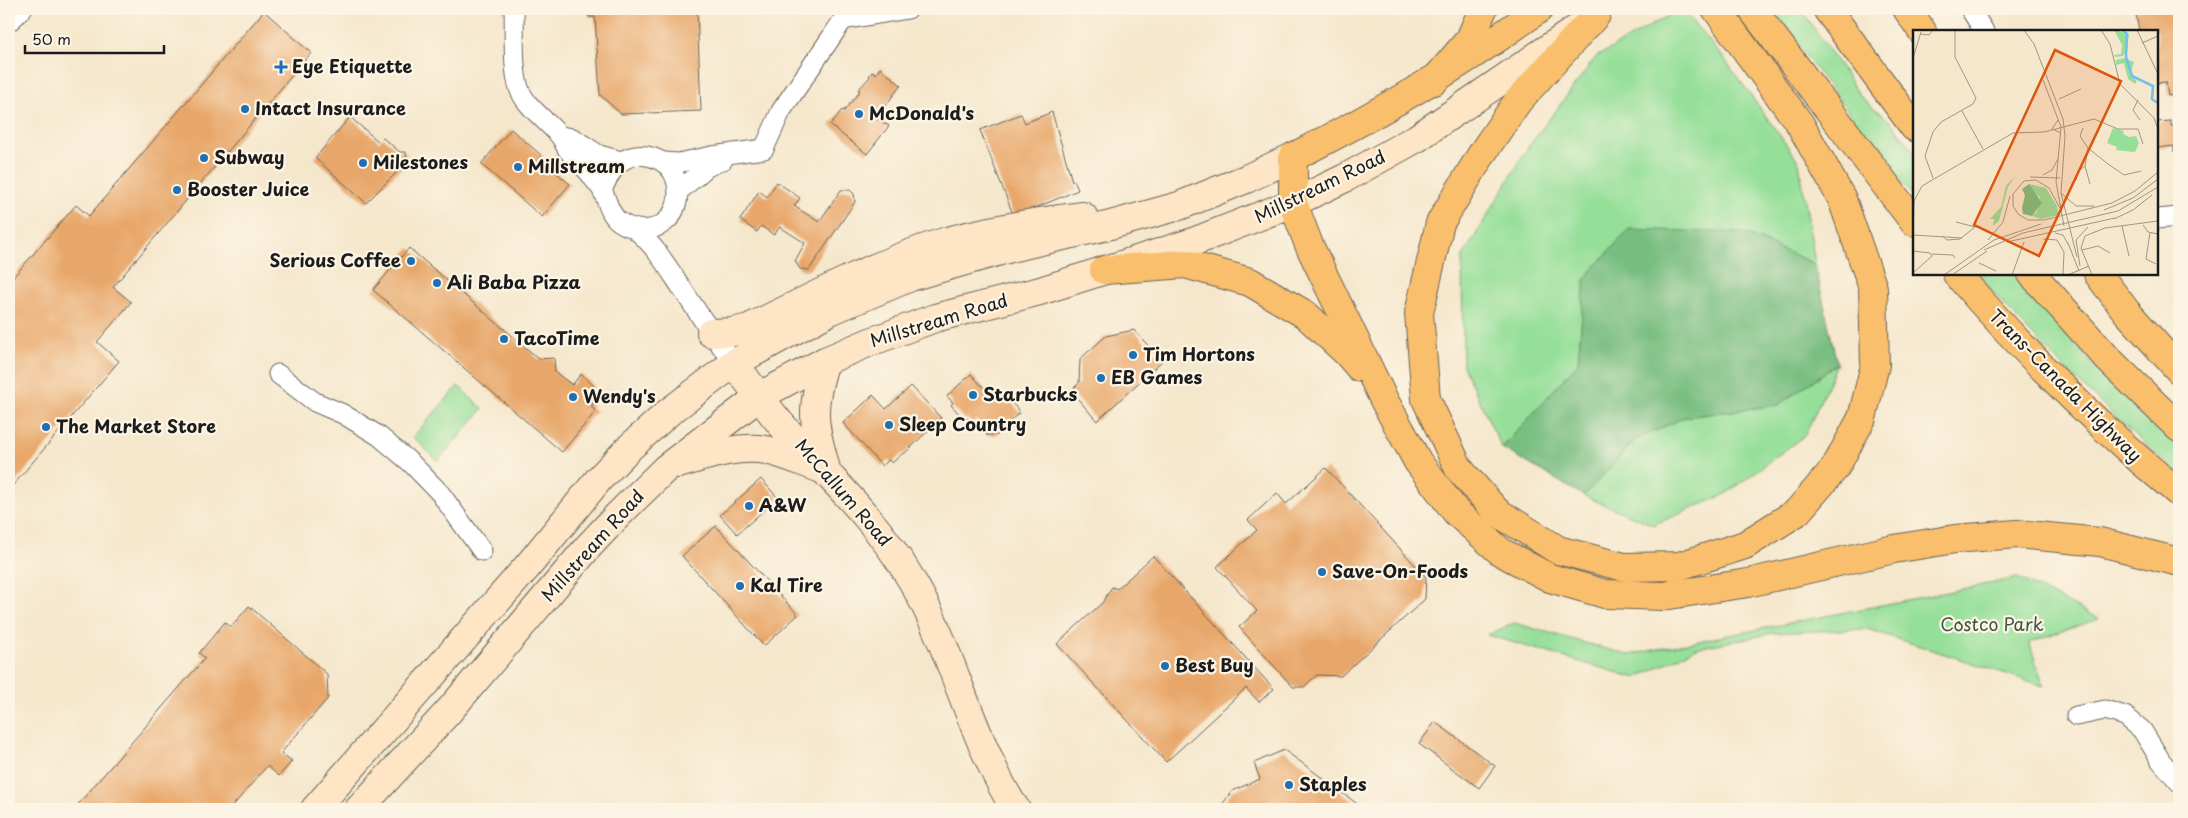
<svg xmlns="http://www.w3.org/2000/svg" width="2188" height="818" viewBox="0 0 2188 818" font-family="'Playpen Sans',sans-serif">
<rect width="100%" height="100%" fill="#fcf5e5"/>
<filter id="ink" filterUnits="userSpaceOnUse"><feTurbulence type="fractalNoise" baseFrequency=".02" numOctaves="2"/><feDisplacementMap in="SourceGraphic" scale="10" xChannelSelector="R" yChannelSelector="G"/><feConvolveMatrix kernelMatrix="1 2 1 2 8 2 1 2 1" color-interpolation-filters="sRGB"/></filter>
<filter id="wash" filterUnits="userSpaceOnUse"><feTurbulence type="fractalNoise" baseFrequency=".0096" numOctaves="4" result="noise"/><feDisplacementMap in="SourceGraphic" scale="20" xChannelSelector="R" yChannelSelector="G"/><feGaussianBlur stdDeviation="1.12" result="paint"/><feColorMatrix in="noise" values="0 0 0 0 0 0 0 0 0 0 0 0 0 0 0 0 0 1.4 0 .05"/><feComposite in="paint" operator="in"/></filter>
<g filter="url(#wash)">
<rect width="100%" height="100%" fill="#f5e7cc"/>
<g fill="#95df99" stroke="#587e5a">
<polygon points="1680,9 1682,9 1723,57 1799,162 1815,264 1744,233 1585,278 1578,363 1502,448 1463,366 1462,258 1529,146 1596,57"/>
<polygon points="1770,9 1801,9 1861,97 1892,123 1914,152 1914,198"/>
<path d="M1977 274H2012L2102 375 2179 448V474C2107 412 2039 346 1977 274Z"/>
<polygon points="1837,364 1805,435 1726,494 1653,525 1584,496 1635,440 1685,417 1778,405"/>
<polygon points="458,386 483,409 438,461 413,437"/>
<polygon points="2018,578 2099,619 2029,642 2044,686 1867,629 1774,633 1697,648 1636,678 1487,635 1514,623 1628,655"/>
</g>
<polygon fill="#78be81" stroke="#4a6d4e" points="1629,229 1744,233 1815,264 1837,364 1778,405 1685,417 1635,440 1584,496 1502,448 1578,363 1585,278"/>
<g id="blocks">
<g fill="#e8a76b">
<polygon points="588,9 697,9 701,111 621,114 600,95 595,17 589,17"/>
<polygon points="2135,9 2173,9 2179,49 2179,94 2168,96 2166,82 2157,83 2157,31 2139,31"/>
<polygon points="264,11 311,53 113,287 131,302 97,342 119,361 9,490 9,282 76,205 89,216"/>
<polygon points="880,68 901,85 876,118 889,126 867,154 830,125 842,110 844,111 860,91 858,90 870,77 869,76 873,71 876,74"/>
<polygon points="1052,112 1072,181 1074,180 1078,190 1014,217 980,130 1021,114 1025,123"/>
<polygon points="350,117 379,142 383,138 400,152 406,152 407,167 401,168 366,203 315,158"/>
<polygon points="2171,121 2171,126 2179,125 2179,152 2174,152 2174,146 2157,148 2157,122"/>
<polygon points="511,129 542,156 540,159 570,184 542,217 481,164"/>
<polygon points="777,182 800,198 794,206 819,222 841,190 850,190 854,194 855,202 809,270 800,269 795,261 805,243 780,227 774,235 761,226 757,232 740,220 759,191 767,197"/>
<polygon points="409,248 539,359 554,358 555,372 572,385 581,374 594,386 585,397 593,404 591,407 596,411 562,452 373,290"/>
<polygon points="1134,330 1162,361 1097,421 1071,391 1079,383 1080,359 1106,336"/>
<polygon points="971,374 994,399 1002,392 1020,412 999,431 998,435 986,435 986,431 976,420 972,423 967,418 965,420 951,405 953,403 947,396"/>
<polygon points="911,386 941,418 904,454 903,453 892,463 889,460 882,466 843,423 873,395 886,409"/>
<polygon points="1326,468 1426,577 1425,599 1341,676 1317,675 1304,687 1293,687 1239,627 1257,611 1217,567 1257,530 1248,520 1277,493 1286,504"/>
<polygon points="761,479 778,498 737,534 720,515"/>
<polygon points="716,526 798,615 764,646 682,556"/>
<polygon points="1153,556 1274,689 1259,702 1246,688 1166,762 1057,644 1102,603 1112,587 1117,589"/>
<polygon points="249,606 327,674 328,698 281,753 292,761 279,776 267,766 230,809 74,809 205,658 199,653 225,622 231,627"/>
<polygon points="1435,722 1495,766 1479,788 1419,744"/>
<polygon points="1284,750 1298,760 1364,809 1219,809 1232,791 1260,779 1254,763"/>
</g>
</g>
</g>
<g filter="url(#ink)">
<use href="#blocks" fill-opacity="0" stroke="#68635a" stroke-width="1"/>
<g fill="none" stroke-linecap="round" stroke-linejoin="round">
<defs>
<g id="street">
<path d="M514 9C515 33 512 66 519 88 525 106 546 120 558 134 563 138 564 145 568 150 575 159 584 166 591 175 594 180 599 185 602 190 608 201 609 215 620 222 653 243 686 217 676 180 670 158 639 148 621 162 611 169 607 180 602 190"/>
<polyline points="1970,9 1984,31"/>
<polyline points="843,20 908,9"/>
<polyline points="9,22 22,9"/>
<polyline points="561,136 573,138 599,155 621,161"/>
<polyline points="663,162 678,163 712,156 764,149 781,111 843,20 846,9"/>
<polyline points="679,191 707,167 723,160"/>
<polyline points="2157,219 2179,217"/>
<path d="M636 230C655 246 667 266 681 287 698 313 715 339 734 363"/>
<polyline points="278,374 315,402 343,414 379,436 411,463 440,493 482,551"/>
<polyline points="2076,716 2105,710 2125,716 2142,730 2161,761 2179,782"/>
</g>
<g id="secondary">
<path d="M711 333 732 332 749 328C813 297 876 263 944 242 989 229 1036 222 1083 216"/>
<path d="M825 361C810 410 813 421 826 469"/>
<path d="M734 363C749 383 764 404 780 423 826 474 876 519 911 579 945 636 961 700 989 759 997 777 1005 794 1016 809"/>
<path d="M678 464C706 456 737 445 766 450 785 454 804 463 822 469"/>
<polyline points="315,809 527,567 599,479 629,448 669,412 734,363 830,311 913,276 1014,247 1107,226 1179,206 1246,179 1293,157"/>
<polyline points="359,809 449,711 589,546 618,515 666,468 760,396 825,361 870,342 935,318 1040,291 1193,242 1293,203 1345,178 1417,138 1578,28"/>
</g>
<path id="primary" d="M1293 157C1379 114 1461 66 1539 9"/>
<g id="highway">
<polyline points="1752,9 1914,222"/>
<polyline points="1827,9 1914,127"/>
<polyline points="1907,9 1922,31"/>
<polyline points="1596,15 1518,101 1483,152 1440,223 1419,313 1426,399 1459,469 1497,512 1558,550 1624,567 1679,566 1745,545 1797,512 1835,468 1862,418 1875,365 1873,288 1842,199 1800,124 1716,9"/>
<polyline points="1434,81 1470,39 1483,9"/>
<polyline points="1293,157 1293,203 1309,245 1384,400 1418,462 1456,512 1501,552 1550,578 1605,594 1663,596 1748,583 1894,549 1955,539 2017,534 2100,542 2179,562"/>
<polyline points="1104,270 1185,264 1250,282 1306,315 1347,353 1359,367"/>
<path d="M1957 274C2025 353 2098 427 2179 493"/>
<polyline points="2032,274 2108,359 2179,428"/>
<polyline points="2098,274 2126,311 2179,370"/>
</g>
</defs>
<use href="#street" stroke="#68635a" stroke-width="21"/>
<use href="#secondary" stroke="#68635a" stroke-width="30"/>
<use href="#primary" stroke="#68635a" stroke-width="30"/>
<use href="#highway" stroke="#68635a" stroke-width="30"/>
<use href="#street" stroke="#fff" stroke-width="19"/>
<use href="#secondary" stroke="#fde5c5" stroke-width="28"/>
<use href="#primary" stroke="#f9bf6d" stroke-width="28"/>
<use href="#highway" stroke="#f9bf6d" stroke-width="28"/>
</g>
</g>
<g fill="#1f6fb2" stroke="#fcf5e5" stroke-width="2">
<path d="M278.5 59.5h5v5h5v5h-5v5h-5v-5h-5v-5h5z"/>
<circle cx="245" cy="109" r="5"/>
<circle cx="859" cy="114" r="5"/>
<circle cx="204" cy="158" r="5"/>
<circle cx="363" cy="163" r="5"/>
<circle cx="518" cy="167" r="5"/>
<circle cx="177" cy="190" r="5"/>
<circle cx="411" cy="261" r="5"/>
<circle cx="437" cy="283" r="5"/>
<circle cx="504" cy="339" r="5"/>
<circle cx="1133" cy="355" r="5"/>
<circle cx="1101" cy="378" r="5"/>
<circle cx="973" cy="395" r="5"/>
<circle cx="573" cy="397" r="5"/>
<circle cx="889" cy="425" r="5"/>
<circle cx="46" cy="427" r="5"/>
<circle cx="749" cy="506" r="5"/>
<circle cx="1322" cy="572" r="5"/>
<circle cx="740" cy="586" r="5"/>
<circle cx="1165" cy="666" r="5"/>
<circle cx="1289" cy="785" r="5"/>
</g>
<g text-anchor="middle" stroke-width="4.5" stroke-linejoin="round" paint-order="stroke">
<g font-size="18" font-weight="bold" fill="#1c1c1c" stroke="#fcf5e5" text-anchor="start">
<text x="292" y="73">Eye Etiquette</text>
<text x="255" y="115">Intact Insurance</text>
<text x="869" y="120">McDonald's</text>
<text x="214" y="164">Subway</text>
<text x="373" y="169">Milestones</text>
<text x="528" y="173">Millstream</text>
<text x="187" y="196">Booster Juice</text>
<text x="401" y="267" text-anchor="end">Serious Coffee</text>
<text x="447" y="289">Ali Baba Pizza</text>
<text x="514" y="345">TacoTime</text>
<text x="1143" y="361">Tim Hortons</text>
<text x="1111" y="384">EB Games</text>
<text x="983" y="401">Starbucks</text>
<text x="583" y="403">Wendy's</text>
<text x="899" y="431">Sleep Country</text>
<text x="56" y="433">The Market Store</text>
<text x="759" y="512">A&amp;W</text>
<text x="1332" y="578">Save-On-Foods</text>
<text x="750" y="592">Kal Tire</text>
<text x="1175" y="672">Best Buy</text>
<text x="1299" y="791">Staples</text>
</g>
<g font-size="18" fill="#1c1c1c" stroke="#fcf5e5">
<text transform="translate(1320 187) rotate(-26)" y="6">Millstream Road</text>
<text transform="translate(939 321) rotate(-17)" y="6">Millstream Road</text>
<text transform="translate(2065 386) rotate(45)" y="6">Trans-Canada Highway</text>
<text transform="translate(843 493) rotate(49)" y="6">McCallum Road</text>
<text transform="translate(593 546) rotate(-48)" y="6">Millstream Road</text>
</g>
<g font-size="18" fill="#405642" stroke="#fcf5e5">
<text x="1992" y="631">Costco Park</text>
</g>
</g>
<g transform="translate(1913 30)">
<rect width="245" height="245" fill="#f5e7cc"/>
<path d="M201 0 216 4 214 20 210 26 202 27 201 25 208 24 209 15ZM211 28 221 32 217 45 224 51 222 54 215 49 211 33 203 35V30ZM200 98 211 101 210 104 216 107 223 106 226 113 222 122 203 120 204 117 194 113ZM102 146 95 157 86 191 80 196 81 189H77L88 177 93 156ZM116 154 133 158 144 176 145 185 128 189 119 186 124 182 127 167 120 164Z" fill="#95df99"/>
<path d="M116 154 129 173 119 186 110 184 109 178 112 165 109 159Z" fill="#78be81"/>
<path fill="none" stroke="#73c0ed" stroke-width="2.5" d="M210 0 214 4 213 27 219 46 240 56 239 69 245 73"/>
<path fill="none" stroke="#9e9686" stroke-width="1" d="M111 0 121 14 150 89 152 106 148 163 164 227M188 0 197 14 207 54 241 88 245 99M224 0 245 44M7 4 16 5 20 0M229 13 245 6M0 28 8 2M130 50 148 97 143 152 151 196M146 69 168 59M225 70 220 80 227 90M49 81 70 119M145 90 139 99 148 103M170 98 167 106 175 118 195 134 211 145 228 141M175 118 172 136 177 154M130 145 139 140 145 129M117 147 147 148M20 148 12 126 20 102 28 92 60 74 63 68 42 27V0M163 150 165 141 172 136M148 163 163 176H181M147 178 136 158 123 150 111 151 100 164V176L105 184 115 190H131L199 173 222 161 245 142M191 180 220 168 245 149M201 189 220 180 239 165M43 192 62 197M230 195 235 202 245 204M209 196 216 226M142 203 150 205 155 214M237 203 233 229 243 234M0 204 1 171 9 156 100 103 131 102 181 89 205 99H225L230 114M0 205 49 208M29 206 34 210 47 209 62 197M130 209 144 210 151 222 150 245M75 210 90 192 97 166M94 212 202 188M155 213 166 241M71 220 110 203 205 181 245 157M169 220 185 216 197 223M0 221 17 223 19 226 0 243M19 224 40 225 42 228M66 233 83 241M167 236 163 210 175 197M31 245 81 210 128 194M39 245 74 221M99 245 111 212M155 245 176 236M179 245 168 218 172 206 192 198 245 191"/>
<path fill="#de560d" fill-opacity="0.15" stroke="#de560d" stroke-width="2.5" d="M142 20 208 51 126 226 61 195Z"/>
<rect width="245" height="245" fill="none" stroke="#1c1c1c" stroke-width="2.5"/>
</g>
<rect width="2188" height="818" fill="none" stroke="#fcf5e5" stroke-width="30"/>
<path d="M25 45v8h139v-8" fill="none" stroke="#1c1c1c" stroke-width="2.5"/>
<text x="32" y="45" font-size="15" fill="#1c1c1c" stroke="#fcf5e5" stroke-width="4" paint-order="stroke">50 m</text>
</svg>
